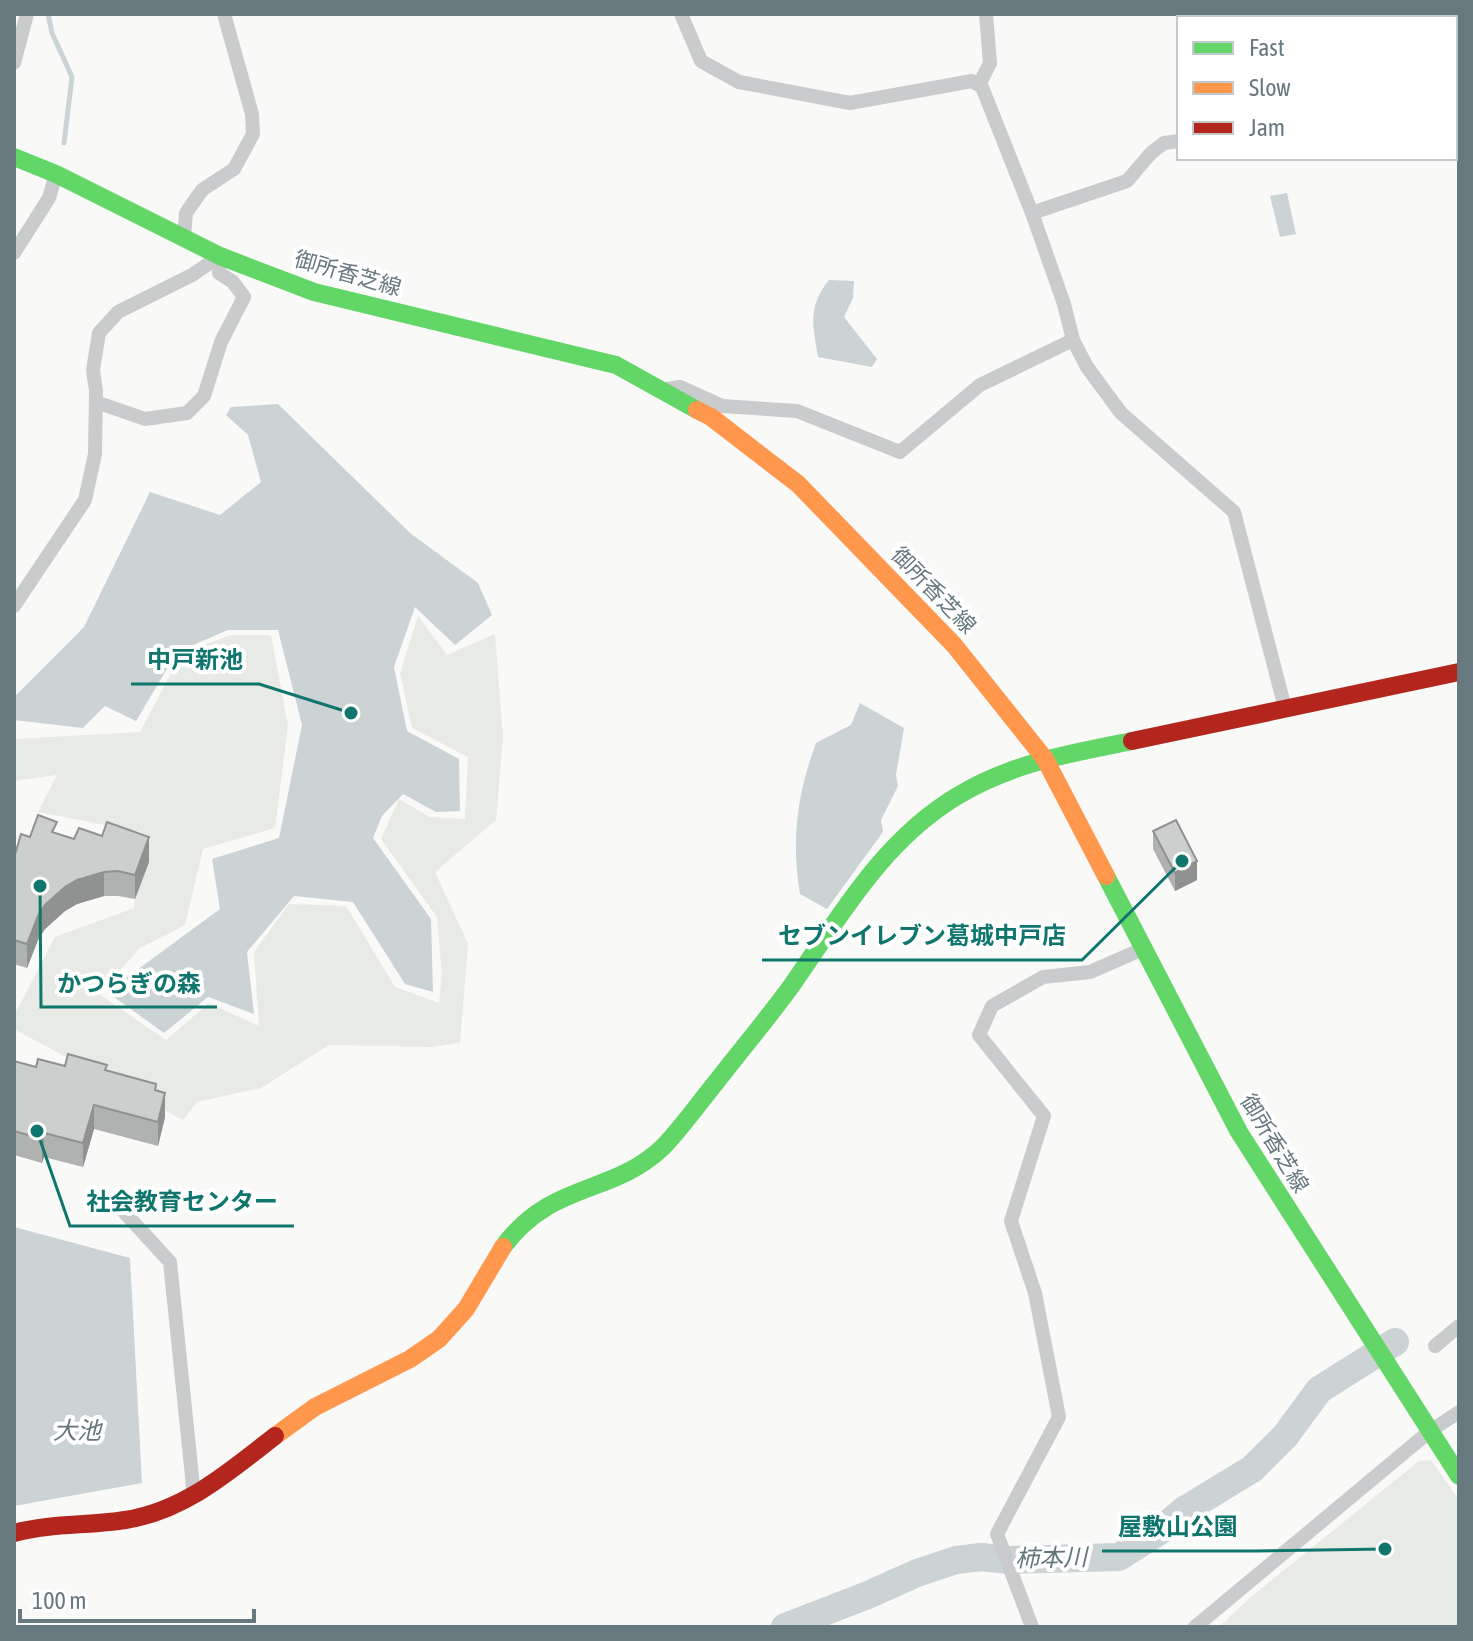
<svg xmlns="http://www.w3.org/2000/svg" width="1473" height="1641" viewBox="0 0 1473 1641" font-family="'Asap Condensed','Noto Sans JP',sans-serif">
<rect width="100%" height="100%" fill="#f9f9f8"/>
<g fill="#e8eae6">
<polygon points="418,616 447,655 495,634 503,737 496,820 435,872 468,944 460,1043 432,1047 329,1045 261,1088 197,1102 183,1120 14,1029 14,1016 55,937 134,908 141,832 38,812 57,775 14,781 14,739 140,732 182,653 231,635 271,635 288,725 275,828 203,849 185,925 140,948 99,994 166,1040 209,1003 259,1026 254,952 289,904 346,906 395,987 439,1003 442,975 437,917 381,839 399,799 430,817 465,819 468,757 412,728 400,673"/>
<polygon points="1431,1460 1459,1500 1459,1627 1219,1627 1251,1597 1419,1461"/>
</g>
<g fill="#cbd3d5">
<polygon points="1287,193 1296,234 1280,237 1270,196"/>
<path d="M829 280 854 281 853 298 844 317 877 359 872 367 818 357C813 324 807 308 829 280Z"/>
<polygon points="278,404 410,533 478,583 492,615 455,645 415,607 394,667 407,731 459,759 460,811 436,812 403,794 382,816 373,838 431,919 433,992 405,984 353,902 294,896 247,952 254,1014 208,997 164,1033 107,992 220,909 212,859 279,838 302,725 278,630 228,630 177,652 136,721 105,706 83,728 14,720 14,697 84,627 150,492 220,515 261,482 248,435 226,415 231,407"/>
<path d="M860 703 904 728 896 775 898 786 881 820 883 832 827 909 800 894C791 841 797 794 816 743L851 725Z"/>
<polygon points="14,1227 130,1258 142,1483 14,1506"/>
</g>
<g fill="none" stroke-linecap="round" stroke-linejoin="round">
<polyline stroke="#cbd3d5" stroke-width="5" points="48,14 52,33 72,77 64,143"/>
<polyline stroke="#cbd3d5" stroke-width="28" points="785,1627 868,1595 917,1573 956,1560 981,1557 1009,1560 1119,1557 1161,1530 1183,1511 1252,1469 1286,1435 1319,1390 1395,1342"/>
<g stroke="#cacbcc" stroke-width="14">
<polyline points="681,14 701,61 739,82 850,103 972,81 982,87 1032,213 1064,304 1073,340 1087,367 1121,413 1234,512 1285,708"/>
<polyline points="1268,14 1269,18"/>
<polyline points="14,63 27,14"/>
<polyline points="979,85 990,63 986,14"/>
<polyline points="1455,90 1459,89"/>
<polyline points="1032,213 1127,181 1151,153 1164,143 1179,141"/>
<polyline points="184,237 186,213 202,190 234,169 253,134 252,114 224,14"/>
<polyline points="14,253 49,198 56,174"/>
<polyline points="661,390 680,387 722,406 797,411 900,452 980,385 1073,340"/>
<polyline points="96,402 145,419 187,413 204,396 221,342 244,297 233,282 219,273 220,256"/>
<polyline points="14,606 85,500 95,454 96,391 93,370 99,333 118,312 192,275 220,256"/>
<polyline points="115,1202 170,1262 194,1496"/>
<polyline points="1435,1346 1459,1326"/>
<polyline points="1032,1627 997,1534 1059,1417 1035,1293 1011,1221 1044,1116 979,1035 992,1006 1043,977 1090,972 1145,948"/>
<polyline points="1195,1627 1430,1431 1459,1412"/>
</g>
<g stroke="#63d668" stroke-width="18">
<polyline points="14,157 56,174 220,256 314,292 616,365 697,410"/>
<polyline points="1106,876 1239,1132 1459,1476"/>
<path d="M503 1247C551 1181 612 1196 663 1147 683 1126 699 1103 717 1081 742 1049 768 1018 792 985 840 916 884 839 959 795 1012 763 1072 753 1132 741"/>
</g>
<g stroke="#ff974d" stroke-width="18">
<polyline points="697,410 711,417 798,484 954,645 1045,759 1106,876"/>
<polyline points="275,1436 315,1407 410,1359 439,1339 466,1309 503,1247"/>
</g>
<g stroke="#b3261e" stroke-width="18">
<polyline points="1132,741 1459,672"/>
<path d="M14 1533C51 1523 88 1526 125 1520 184 1511 229 1472 275 1436"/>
</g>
</g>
<g fill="#b0b2b2">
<polygon points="1153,831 1197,880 1175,891 1153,849"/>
<polygon points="57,833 149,862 135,899 118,896 104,896 77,904 65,911 45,929 38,940 27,968 14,964 14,858 30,837"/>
<polygon points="14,1061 36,1067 65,1066 107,1071 156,1090 165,1117 158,1146 94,1129 83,1167 44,1157 42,1163 14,1155"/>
</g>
<g fill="#909191">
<polygon points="149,837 149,862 135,899 135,875"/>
<polygon points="1197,861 1197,880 1175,891 1175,873"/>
<polygon points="104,872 104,896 77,904 65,911 45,929 38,940 27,968 27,944 38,916 45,905 65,887 77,880"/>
<polygon points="165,1093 165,1117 158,1146 158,1122"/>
<polygon points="94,1105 94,1129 83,1167 83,1143"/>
<polygon points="44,1133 44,1157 42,1163 42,1139"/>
</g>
<g fill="#cdcfcf" stroke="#909191" stroke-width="2">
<polygon points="38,815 57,822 52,832 74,839 79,828 102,836 107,822 149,837 135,875 118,871 104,872 77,880 65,887 45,905 38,916 27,944 14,940 14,858 21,834 30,837"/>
<polygon points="1176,820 1197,861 1175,873 1153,831"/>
<polygon points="68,1054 107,1065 105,1070 156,1084 155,1090 165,1093 158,1122 94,1105 83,1143 44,1133 42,1139 14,1131 14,1061 36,1067 38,1059 65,1066"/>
</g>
<g text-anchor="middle" stroke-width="8" stroke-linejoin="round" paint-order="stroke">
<g font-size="22" fill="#67787f" stroke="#fff">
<text transform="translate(348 273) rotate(16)" y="8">御所香芝線</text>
<text transform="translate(934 590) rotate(46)" y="8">御所香芝線</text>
<text transform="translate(1275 1143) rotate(59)" y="8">御所香芝線</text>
</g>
<g font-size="24" font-style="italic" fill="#627679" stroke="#fff">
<text x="77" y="1439">大池</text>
<text transform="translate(1051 1558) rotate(-1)" y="8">柿本川</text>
</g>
</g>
<path fill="none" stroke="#0f766e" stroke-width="3" d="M351 713L259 684H131M1182 861L1082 960H762M40 886L41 1007H217M37 1131L70 1226H294M1385 1549L1254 1551H1102"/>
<g fill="#0f766e" stroke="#fff" stroke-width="3">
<circle cx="351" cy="713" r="8"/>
<circle cx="1182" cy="861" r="8"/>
<circle cx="40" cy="886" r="8"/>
<circle cx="37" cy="1131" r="8"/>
<circle cx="1385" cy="1549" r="8"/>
</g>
<g font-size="24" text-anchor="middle" font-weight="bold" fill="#0f766e" stroke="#fff" stroke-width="8" stroke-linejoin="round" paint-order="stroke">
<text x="195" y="668">中戸新池</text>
<text x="922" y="944">セブンイレブン葛城中戸店</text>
<text x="129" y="992">かつらぎの森</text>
<text x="182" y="1210">社会教育センター</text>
<text x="1178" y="1535">屋敷山公園</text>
</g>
<rect width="1473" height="1641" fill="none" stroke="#67787f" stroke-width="32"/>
<rect x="1177" y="16" width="280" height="144" fill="#ffffff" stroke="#c2c9cc" stroke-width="2"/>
<rect x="1193" y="42" width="40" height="12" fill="#63d668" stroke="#c2c9cc" stroke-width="2"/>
<text x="1249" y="56" font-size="24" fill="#67787f">Fast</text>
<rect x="1193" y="82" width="40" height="12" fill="#ff974d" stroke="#c2c9cc" stroke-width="2"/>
<text x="1249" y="96" font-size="24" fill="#67787f">Slow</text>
<rect x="1193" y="122" width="40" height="12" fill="#b3261e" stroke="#c2c9cc" stroke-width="2"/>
<text x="1249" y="136" font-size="24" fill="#67787f">Jam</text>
<path d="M20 1609v12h234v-12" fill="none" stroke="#67787f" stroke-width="4"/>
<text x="32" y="1609" font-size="24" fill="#67787f" stroke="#ffffff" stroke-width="6" paint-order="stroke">100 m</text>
</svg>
